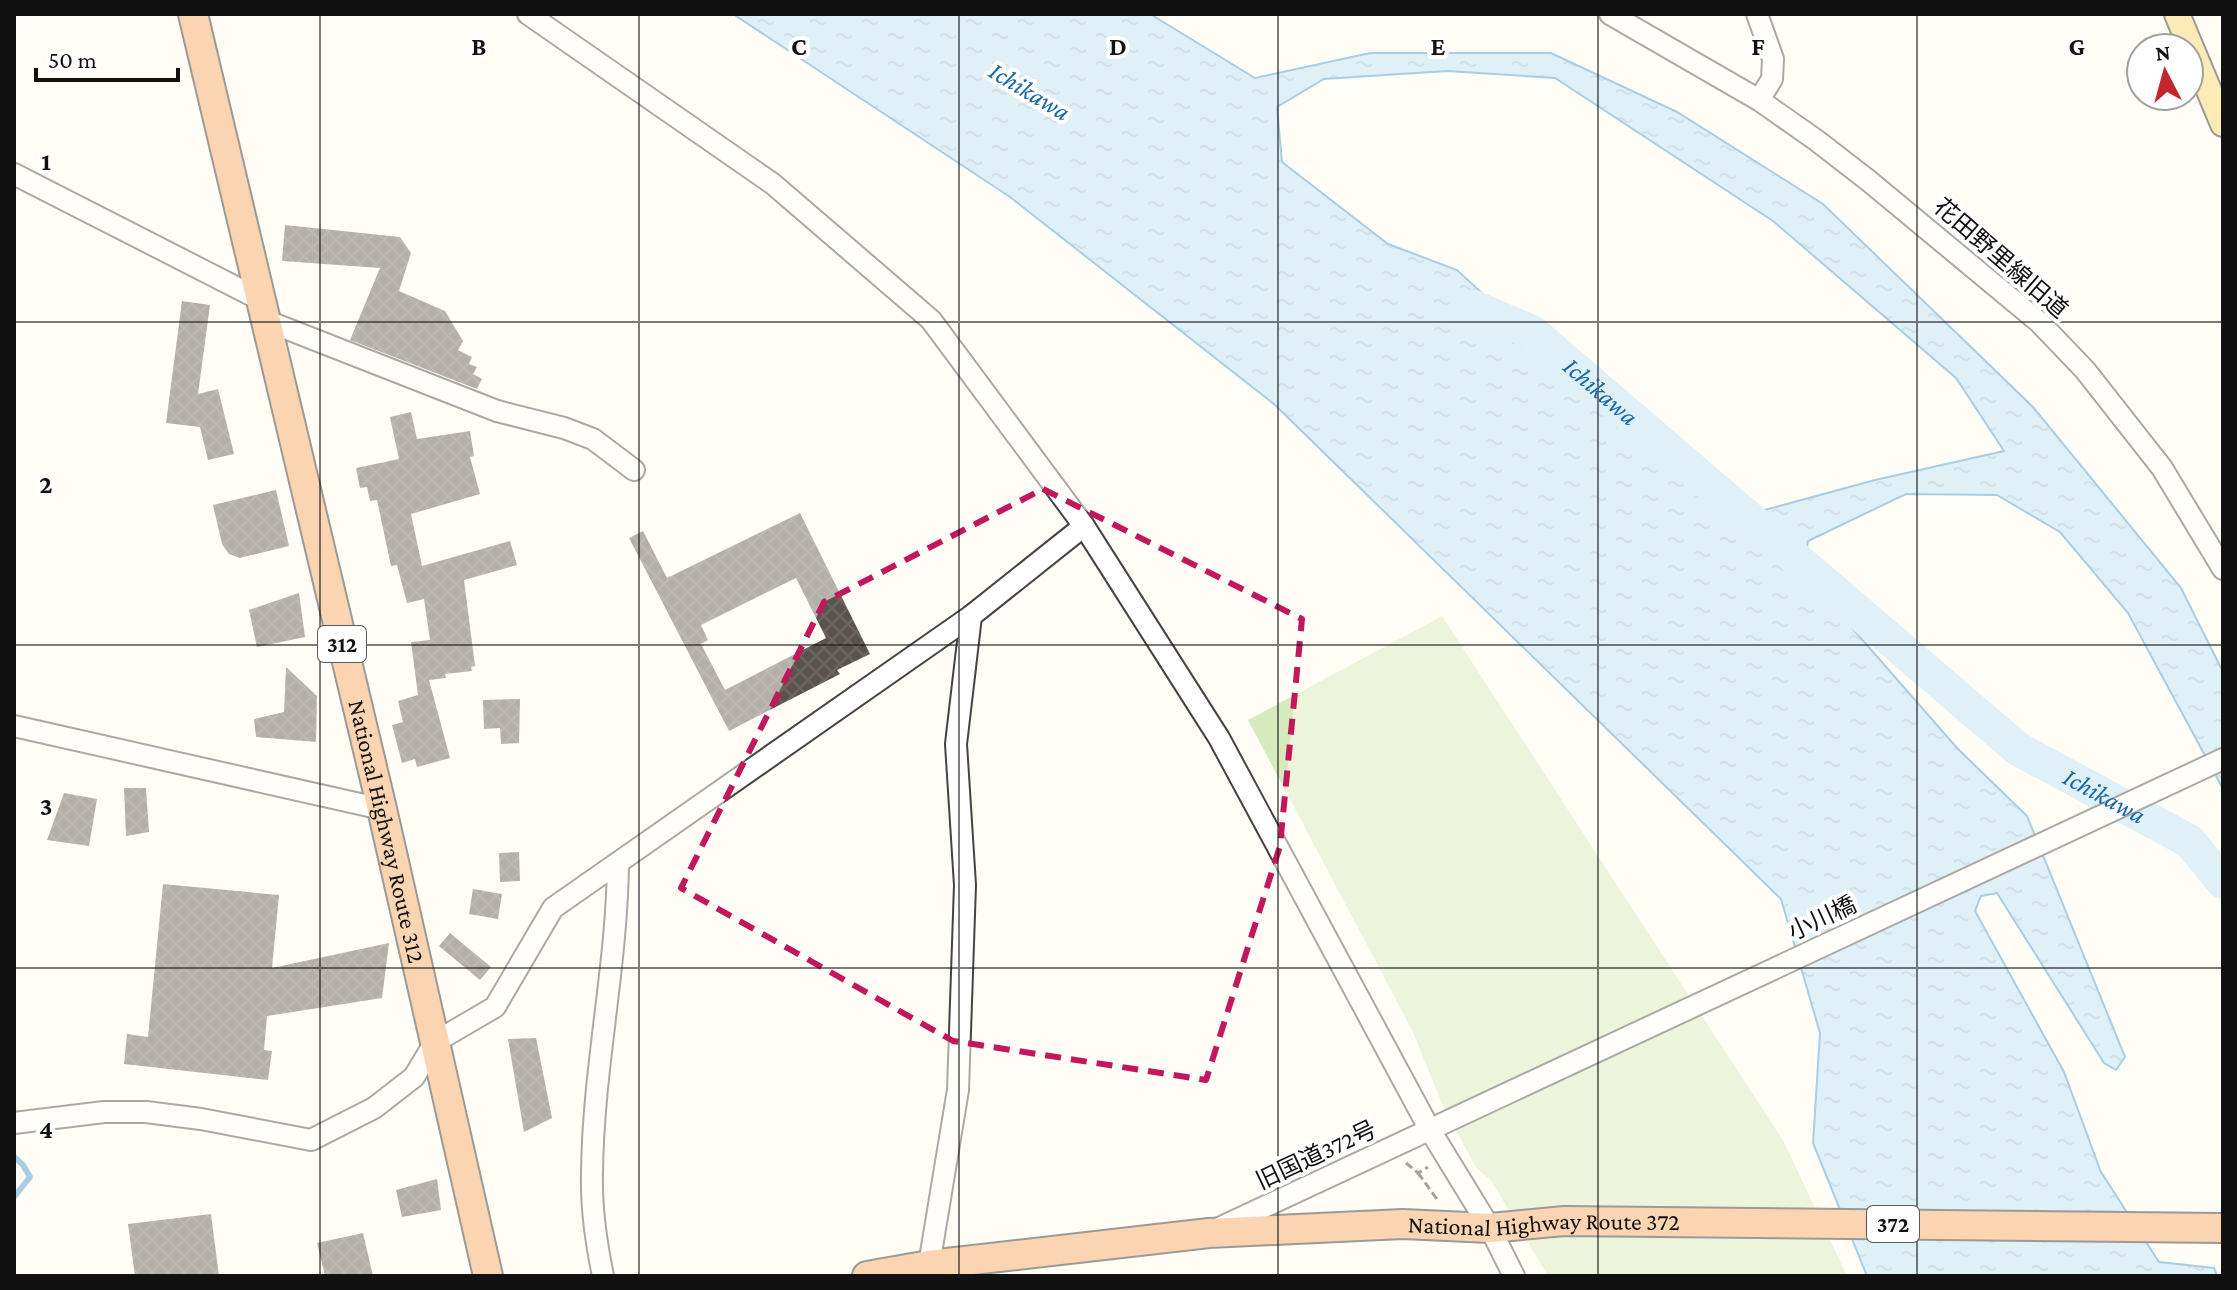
<svg xmlns="http://www.w3.org/2000/svg" width="2237" height="1290" viewBox="0 0 2237 1290" font-family="'Crimson Pro','Noto Sans JP',serif">
<defs>
<pattern id="water-ripples" width="26" height="14" patternUnits="userSpaceOnUse" patternTransform="scale(2)"><rect width="26" height="14" fill="#b9e0f7"/><path d="M2 4q2-2 4 0t4 0M15 11q2-2 4 0t4 0" fill="none" stroke="#9ebfd3"/></pattern>
<pattern id="building-cross-hatch" width="8" height="8" patternUnits="userSpaceOnUse" patternTransform="scale(2)"><rect width="8" height="8" fill="#5a524d"/><path d="M0 0l8 8M0 8l8-8" fill="none" stroke="#6d6662"/></pattern>
</defs>
<rect width="100%" height="100%" fill="#fffdf5"/>
<polygon fill="#d5ebbd" points="1442,616 1784,1142 1847,1276 1548,1276 1492,1182 1475,1166 1441,1101 1412,1030 1248,720"/>
<path fill="url(#water-ripples)" stroke="#3f96cf" stroke-width="2" fill-rule="evenodd" d="M733 14H1150L1255 78 1370 53H1551L1677 112 1823 204 2033 407 2181 588 2223 672V789L2128 613 2060 532 1997 495 1906 494 1808 541 1803 572 1957 748 2027 816 2125 1057 2116 1070 2104 1063 1997 893 1981 896 1975 911 2064 1072 2101 1172 2159 1262 2214 1268 2217 1276H1867L1813 1143 1820 1033 1781 899 1274 404 1010 197ZM1447 71 1555 78 1773 221 1956 378 2004 451 1875 480 1739 517 1663 459 1457 270 1388 244 1282 162 1277 107 1324 79Z"/>
<g fill="none" stroke-linecap="round" stroke-linejoin="round">
<polyline stroke="#3f96cf" stroke-width="6" points="14,1157 23,1165 30,1177 14,1197"/>
<path stroke="#b9e0f7" stroke-width="34" id="s1" d="M1474 307 1532 332 2018 749 2189 841 2223 882"/>
</g>
<g fill="url(#building-cross-hatch)" fill-rule="evenodd">
<polygon points="285,225 400,237 411,253 399,291 445,311 463,341 458,350 472,357 469,364 477,367 473,374 482,379 477,389 350,340 380,268 282,261"/>
<polygon points="182,301 210,305 198,394 218,389 234,454 208,460 200,427 166,423"/>
<polygon points="411,412 417,439 470,431 474,456 470,457 480,494 411,514 422,566 510,541 517,565 464,580 475,666 471,667 472,671 445,674 446,678 429,680 450,758 417,767 415,759 402,763 392,725 403,722 398,701 418,695 411,642 430,640 424,599 407,603 397,565 391,566 377,500 370,501 367,487 360,488 356,468 399,459 390,417"/>
<polygon points="276,490 289,546 240,558 229,554 222,544 213,505"/>
<path d="M800 513 870 654 837 670 840 674 729 731 629 538 643 531 667 578ZM796 578 826 638 725 690 701 644 708 640 701 625Z"/>
<polygon points="299,593 305,637 257,647 249,610"/>
<polygon points="286,667 317,696 316,742 256,737 254,719 284,712"/>
<polygon points="520,699 519,743 501,744 500,728 484,729 483,700"/>
<polygon points="124,788 146,788 149,832 126,836"/>
<polygon points="64,793 97,799 89,846 47,840"/>
<polygon points="519,852 520,881 500,882 499,853"/>
<polygon points="163,884 279,895 272,968 389,943 382,998 267,1016 264,1050 272,1051 268,1080 124,1064 127,1034 148,1037"/>
<polygon points="473,889 502,894 498,919 469,914"/>
<polygon points="450,933 491,967 480,980 439,946"/>
<polygon points="536,1038 552,1118 524,1132 508,1039"/>
<polygon points="437,1179 441,1210 402,1217 396,1190"/>
<polygon points="211,1214 219,1276 135,1276 128,1224"/>
<polygon points="363,1233 373,1276 325,1276 317,1243"/>
</g>
<g fill="none" stroke-linecap="round" stroke-linejoin="round">
<defs>
<g id="minor">
<polyline points="528,14 773,184 931,320 1084,526 1219,738 1430,1130 1490,1228 1514,1276"/>
<polyline points="1610,14 1759,100 1816,140 1869,181 2039,322 2085,370 2162,468 2223,569"/>
<polyline points="1757,14 1773,59 1772,79 1759,100"/>
<polyline points="14,174 261,300"/>
<polyline points="267,321 497,411 564,428 593,439 634,470"/>
<polyline points="14,726 382,809"/>
<polyline points="14,1123 104,1112 146,1112 201,1119 311,1140 374,1108 414,1077 435,1042 495,1007 553,908 971,616 1084,526"/>
<polyline points="1219,1228 2223,759"/>
<polyline points="929,1265 958,1090 965,885 956,744 971,616"/>
<path d="M603 1276C596 1242 591 1208 592 1173 593 1069 617 967 618 863"/>
</g>
<polyline id="major" points="2177,14 2223,124"/>
<g id="highway">
<path id="s2" d="M193 14 382 809 488 1276"/>
<path id="s3" d="M867 1276 929 1265 1209 1233 1403 1224 1490 1228 1564 1221 2223 1228"/>
</g>
</defs>
<use href="#minor" stroke="#444" stroke-width="24"/>
<use href="#major" stroke="#222" stroke-width="28"/>
<use href="#highway" stroke="#222" stroke-width="32"/>
<g stroke="#333" stroke-width="3" stroke-dasharray="8 4" stroke-linecap="butt">
<polyline points="1406,1163 1418,1173 1428,1167"/>
<polyline points="1418,1173 1439,1202"/>
</g>
<use href="#minor" stroke="#fff" stroke-width="20"/>
<use href="#major" stroke="#f9d66b" stroke-width="24"/>
<use href="#highway" stroke="#f5a25d" stroke-width="28"/>
</g>
<path d="M0 0H2237V1290H0ZM1043 489 1302 619 1280 846 1206 1080 953 1041 681 888 824 602Z" fill="#fffdf5" fill-opacity=".55" fill-rule="evenodd"/>
<path fill="none" stroke="#c2185b" stroke-width="6" stroke-dasharray="16 10" stroke-linejoin="round" d="M1043 489 1302 619 1280 846 1206 1080 953 1041 681 888 824 602Z"/>
<path fill="none" stroke="#111" stroke-width="2" stroke-opacity="0.55" d="M320 14V1276M639 14V1276M959 14V1276M1278 14V1276M1598 14V1276M1917 14V1276M14 322H2223M14 645H2223M14 968H2223"/>
<g text-anchor="middle" stroke-width="8" stroke-linejoin="round" paint-order="stroke">
<g fill="#fff" stroke="#585858" stroke-width="2">
<rect x="318" y="626" width="48" height="36" rx="6"/>
<rect x="1867" y="1206" width="52" height="36" rx="6"/>
</g>
<g font-size="22" font-weight="bold" fill="#111">
<text x="342" y="652">312</text>
<text x="1893" y="1232">372</text>
</g>
<g font-size="24" fill="#111" stroke="#fff">
<text transform="translate(2001 258) rotate(41)" y="8">花田野里線旧道</text>
<text dy="8" stroke="none"><textPath href="#s2" startOffset="840">National Highway Route 312</textPath></text>
<text transform="translate(1822 918) rotate(-25)" y="8">小川橋</text>
<text transform="translate(1316 1155) rotate(-25)" y="8">旧国道372号</text>
<text dy="8" stroke="none"><textPath href="#s3" startOffset="680">National Highway Route 372</textPath></text>
</g>
<g font-size="26" font-style="italic" fill="#1768a6" stroke="#fff">
<text transform="translate(1030 91) rotate(31)" y="9">Ichikawa</text>
<text dy="9" stroke="none"><textPath href="#s1" startOffset="154">Ichikawa</textPath></text>
<text dy="9" stroke="none"><textPath href="#s1" startOffset="802">Ichikawa</textPath></text>
</g>
</g>
<g font-size="26" text-anchor="middle" font-weight="bold" fill="#111" stroke="#fff" stroke-width="8" stroke-linejoin="round" paint-order="stroke">
<text x="479" y="55">B</text>
<text x="799" y="55">C</text>
<text x="1118" y="55">D</text>
<text x="1438" y="55">E</text>
<text x="1758" y="55">F</text>
<text x="2077" y="55">G</text>
<text x="46" y="170">1</text>
<text x="46" y="493">2</text>
<text x="46" y="815">3</text>
<text x="46" y="1138">4</text>
</g>
<rect width="2237" height="1290" fill="none" stroke="#111111" stroke-width="32"/>
<g transform="translate(2165 72) rotate(354)"><circle r="38" fill="#ffffff" stroke="#a0a0a0" stroke-width="2"/>
<path d="M0-6L14 30L0 20L-14 30Z" fill="#c4262e"/>
<text y="-12" font-size="22" font-weight="bold" text-anchor="middle" fill="#111111">N</text>
</g>
<path d="M36 68v12h142v-12" fill="none" stroke="#111111" stroke-width="4"/>
<text x="48" y="68" font-size="24" fill="#111111" stroke="#ffffff" stroke-width="6" paint-order="stroke">50 m</text>
</svg>
